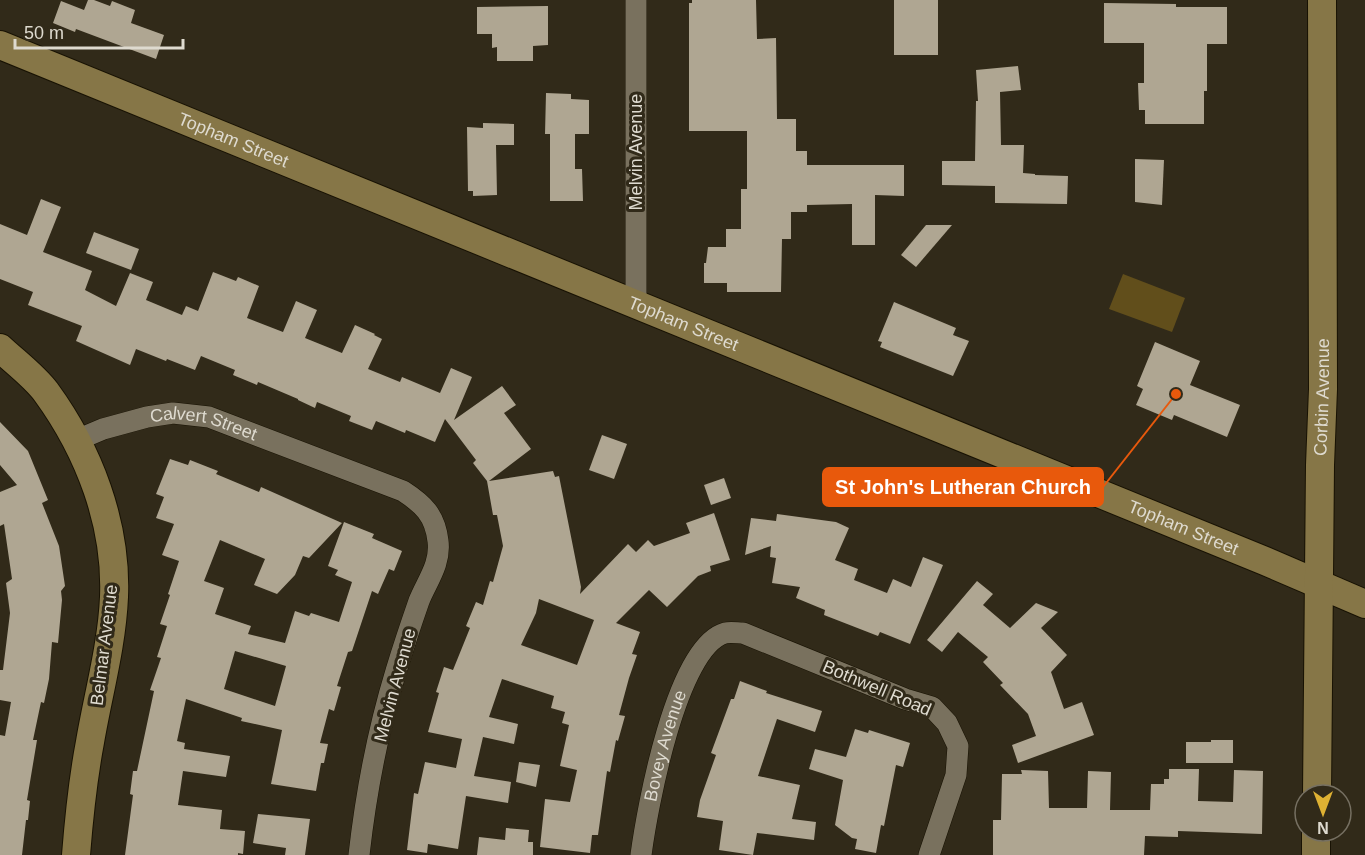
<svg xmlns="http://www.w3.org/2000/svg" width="1365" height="855" viewBox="0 0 1365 855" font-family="Helvetica,sans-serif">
<rect width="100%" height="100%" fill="#312a19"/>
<polygon fill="#614e1b" points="1123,274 1185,298 1172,332 1109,309"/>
<g fill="#afa692" fill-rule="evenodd">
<polygon points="88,0 94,0 110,6 112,1 135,10 131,23 164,35 156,59 76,29 75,32 53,23 61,1 84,10"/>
<polygon points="692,0 756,0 757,39 776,38 777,119 796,119 796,151 807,151 807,165 904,165 904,196 875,195 875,245 852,245 852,204 807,205 807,212 791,212 791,239 782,239 781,292 727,292 727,283 704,283 704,263 706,263 708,247 726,247 726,229 741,229 741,189 747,189 747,131 689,131 689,3 692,3"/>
<rect x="894" y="0" width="44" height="55"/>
<polygon points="1104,3 1176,4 1176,7 1227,7 1227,44 1207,44 1207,91 1204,91 1204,124 1145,124 1145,110 1139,110 1138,83 1144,83 1144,43 1104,43"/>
<polygon points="548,6 548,45 533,46 533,61 497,61 497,47 492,48 492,34 477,34 477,7"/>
<polygon points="1018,66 1021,90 1000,92 1001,145 1024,145 1023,173 1035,174 1035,175 1068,176 1067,204 995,203 995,186 942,185 942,161 975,161 976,101 978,101 976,70"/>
<polygon points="546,93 571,94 571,99 589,100 589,134 575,134 575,169 582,169 583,201 550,201 550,134 545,134"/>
<polygon points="483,123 514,124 514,145 496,145 497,195 473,196 473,191 468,191 467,127 483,128"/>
<polygon points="1135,159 1164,160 1162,205 1135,202"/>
<path d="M41 199 61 207 43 252 92 271 85 290 116 306 130 273 153 282 146 300 182 315 186 306 198 311 213 272 236 281 238 277 259 286 247 318 283 332 296 301 317 310 305 338 342 353 355 325 375 334 374 335 382 339 368 369 400 382 402 377 440 393 451 368 472 377 454 420 502 386 516 405 504 413 531 449 489 481 553 471 555 477 559 476 581 587 580 594 628 544 636 552 648 540 654 546 690 533 686 523 714 513 730 560 710 566 711 571 698 576 667 607 649 590 616 623 640 632 632 654 637 655 629 678 619 715 625 716 618 741 616 740 610 772 607 771 598 835H592L590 853 540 847 545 799 570 802 577 770 560 766 569 725 562 723 565 712 551 708 554 696 502 679 489 717 518 724 514 744 483 737 474 776 511 782 508 803 466 796 458 849 428 844 427 853 407 850 414 793 418 794 425 762 456 768 462 739 428 732 439 693 436 692 444 667 453 670 470 628 466 626 476 602 483 605 490 581 493 582 503 546 497 515H493L487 481 473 463 476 460 445 419 435 442 406 430 405 433 376 421 372 430 349 421 351 416 317 402 315 408 298 400V399L258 382 257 385 233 375 235 370 201 356 195 370 167 359 166 361 136 349 130 365 76 341 82 326 28 305 33 292 0 279V224L27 235ZM539 599 594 620 577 665 521 645 536 613Z"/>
<polygon points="926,225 952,225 916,267 901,255"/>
<polygon points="94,232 139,249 131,270 86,253"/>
<polygon points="894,302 956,328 953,335 969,341 953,376 880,347 882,342 878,341"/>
<polygon points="1155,342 1200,361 1190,385 1240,405 1227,437 1174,415 1172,420 1136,405 1143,389 1137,386"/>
<polygon points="0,422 28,451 48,500 42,503 59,546 65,586 61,591 62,600 58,643 52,642 49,679 44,703 41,702 33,740 37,740 27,800 30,801 28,820 26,820 22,855 0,855 0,735 5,736 11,702 0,700 0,670 3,670 10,613 6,583 12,579 4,524 0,526 0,492 17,485 0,465"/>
<polygon points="602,435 627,444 614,479 589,470"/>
<path d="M170 459 188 465 190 460 218 471 216 474 259 492 261 487 342 523 309 558 303 556 295 575 277 594 254 585 265 559 220 540 204 581 224 588 215 614 251 626 248 634 285 643 295 611 309 616 311 613 339 622 352 582 335 575 338 570 328 566 344 522 374 534 372 538 402 551 394 571 389 569 378 594 372 591 352 651 348 652 337 686 341 687 334 711 329 709 320 743 328 744 324 763H321L316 791 271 784 282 730 241 721 242 718 186 699 177 741 185 743 184 749 230 756 226 777 183 771 178 805 222 810 220 829 245 831 243 854 238 853V855H125L133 795 130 794 133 771H137L154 691 150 690 161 658 157 657 167 626 160 624 170 595 168 594 179 561 162 555 174 524 156 518 164 497 156 494ZM235 651 286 666 275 706 224 689Z"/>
<polygon points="724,478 731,498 711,505 704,485"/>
<polygon points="777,514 836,522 849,528 835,560 858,569 854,580 887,593 893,579 911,587 923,557 943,565 910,644 880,632 878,636 824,615 825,610 796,598 800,587 772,583 776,558 770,557 771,546 745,555 751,518 776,521"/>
<polygon points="977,581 993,594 983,605 1010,628 1036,603 1058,612 1041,628 1067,655 1051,672 1064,709 1082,702 1094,735 1018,763 1012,745 1036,736 1028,714 1000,685 1003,683 983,662 988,657 958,632 942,652 927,640"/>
<polygon points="740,681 767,691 766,693 822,711 815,732 777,719 758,776 800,785 792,819 816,822 814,840 757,833 753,855 719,850 723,821 697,817 700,800 716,755 711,753 731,699 734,699"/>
<polygon points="855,729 868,733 869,730 910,743 903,767 896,765 884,826 881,825 876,853 855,849 857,839 852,838 835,825 843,780 809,769 815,749 846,757"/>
<polygon points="1211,740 1233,740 1233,763 1186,763 1186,742 1211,742"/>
<polygon points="519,762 540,765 536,787 516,782"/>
<polygon points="1169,769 1199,769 1198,801 1233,802 1234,770 1263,771 1262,834 1178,831 1178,837 1145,836 1144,855 993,855 993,820 1001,820 1002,774 1022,774 1021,770 1048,771 1049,808 1087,808 1088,771 1111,772 1110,810 1150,810 1151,784 1164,784 1164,779 1169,779"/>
<polygon points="258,814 310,819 305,855 285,855 286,848 253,843"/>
<polygon points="506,828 529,830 528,842 533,842 533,855 477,855 479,837 505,840"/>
</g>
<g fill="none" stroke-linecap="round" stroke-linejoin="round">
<defs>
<g id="street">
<polyline points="636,0 636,304"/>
<path id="s1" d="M77 440 103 429 147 417 173 413 209 417 403 491C423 504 435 515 438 541 441 564 427 581 419 601 411 624 403 648 396 671 378 730 366 793 359 855"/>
<path id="s2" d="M641 855C647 810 676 647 725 633 730 632 738 633 743 633L905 699 932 707 947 723 958 746 956 775 929 855"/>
</g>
<g id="secondary">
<path id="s3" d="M0 45 1265 561 1365 604"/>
<path d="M0 348C15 362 34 376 46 392 89 451 117 524 114 597 112 645 98 695 90 742 83 779 79 817 76 855"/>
<path id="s4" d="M1317 795 1320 465 1323 389 1322 0"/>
<polyline points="1316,855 1316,831"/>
</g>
</defs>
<use href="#street" stroke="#181203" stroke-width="22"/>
<use href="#secondary" stroke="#181203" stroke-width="30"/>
<use href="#street" stroke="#79715e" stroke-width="21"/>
<use href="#secondary" stroke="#867647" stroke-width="28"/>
</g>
<g text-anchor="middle" stroke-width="6" stroke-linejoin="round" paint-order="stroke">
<g font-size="18" fill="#dedacf" stroke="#312a19">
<text dy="6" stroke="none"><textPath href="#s3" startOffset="252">Topham Street</textPath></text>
<text transform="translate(636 152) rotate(-90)" y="6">Melvin Avenue</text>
<text dy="6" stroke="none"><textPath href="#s3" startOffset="738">Topham Street</textPath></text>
<text dy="6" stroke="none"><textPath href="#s4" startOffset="398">Corbin Avenue</textPath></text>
<text dy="6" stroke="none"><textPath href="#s1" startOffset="132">Calvert Street</textPath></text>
<text dy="6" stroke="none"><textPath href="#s3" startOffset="1278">Topham Street</textPath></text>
<text transform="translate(104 645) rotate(-83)" y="6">Belmar Avenue</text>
<text transform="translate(395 685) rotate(-75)" y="6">Melvin Avenue</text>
<text transform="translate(877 688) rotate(23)" y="6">Bothwell Road</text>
<text dy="6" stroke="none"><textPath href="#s2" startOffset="112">Bovey Avenue</textPath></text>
</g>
</g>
<path fill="none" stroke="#e8590c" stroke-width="2" d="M1176 394L1103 487"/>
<circle fill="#e8590c" stroke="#312a19" stroke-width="2" cx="1176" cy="394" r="6"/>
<rect fill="#e8590c" stroke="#e8590c" stroke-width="2" x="823" y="468" width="280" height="38" rx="6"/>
<g font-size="20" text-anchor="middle" font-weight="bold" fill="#fff">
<text x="963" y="494">St John's Lutheran Church</text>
</g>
<g transform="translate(1323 813) rotate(180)"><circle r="28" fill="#312a19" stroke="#767062" stroke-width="1.5"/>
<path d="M0-4.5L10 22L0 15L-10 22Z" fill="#deb133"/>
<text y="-9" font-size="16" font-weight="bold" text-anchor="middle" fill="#dedacf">N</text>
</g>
<path d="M15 39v9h168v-9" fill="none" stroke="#dedacf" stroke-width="3"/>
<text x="24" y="39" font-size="18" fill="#dedacf" stroke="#312a19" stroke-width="4.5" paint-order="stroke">50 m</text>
</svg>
